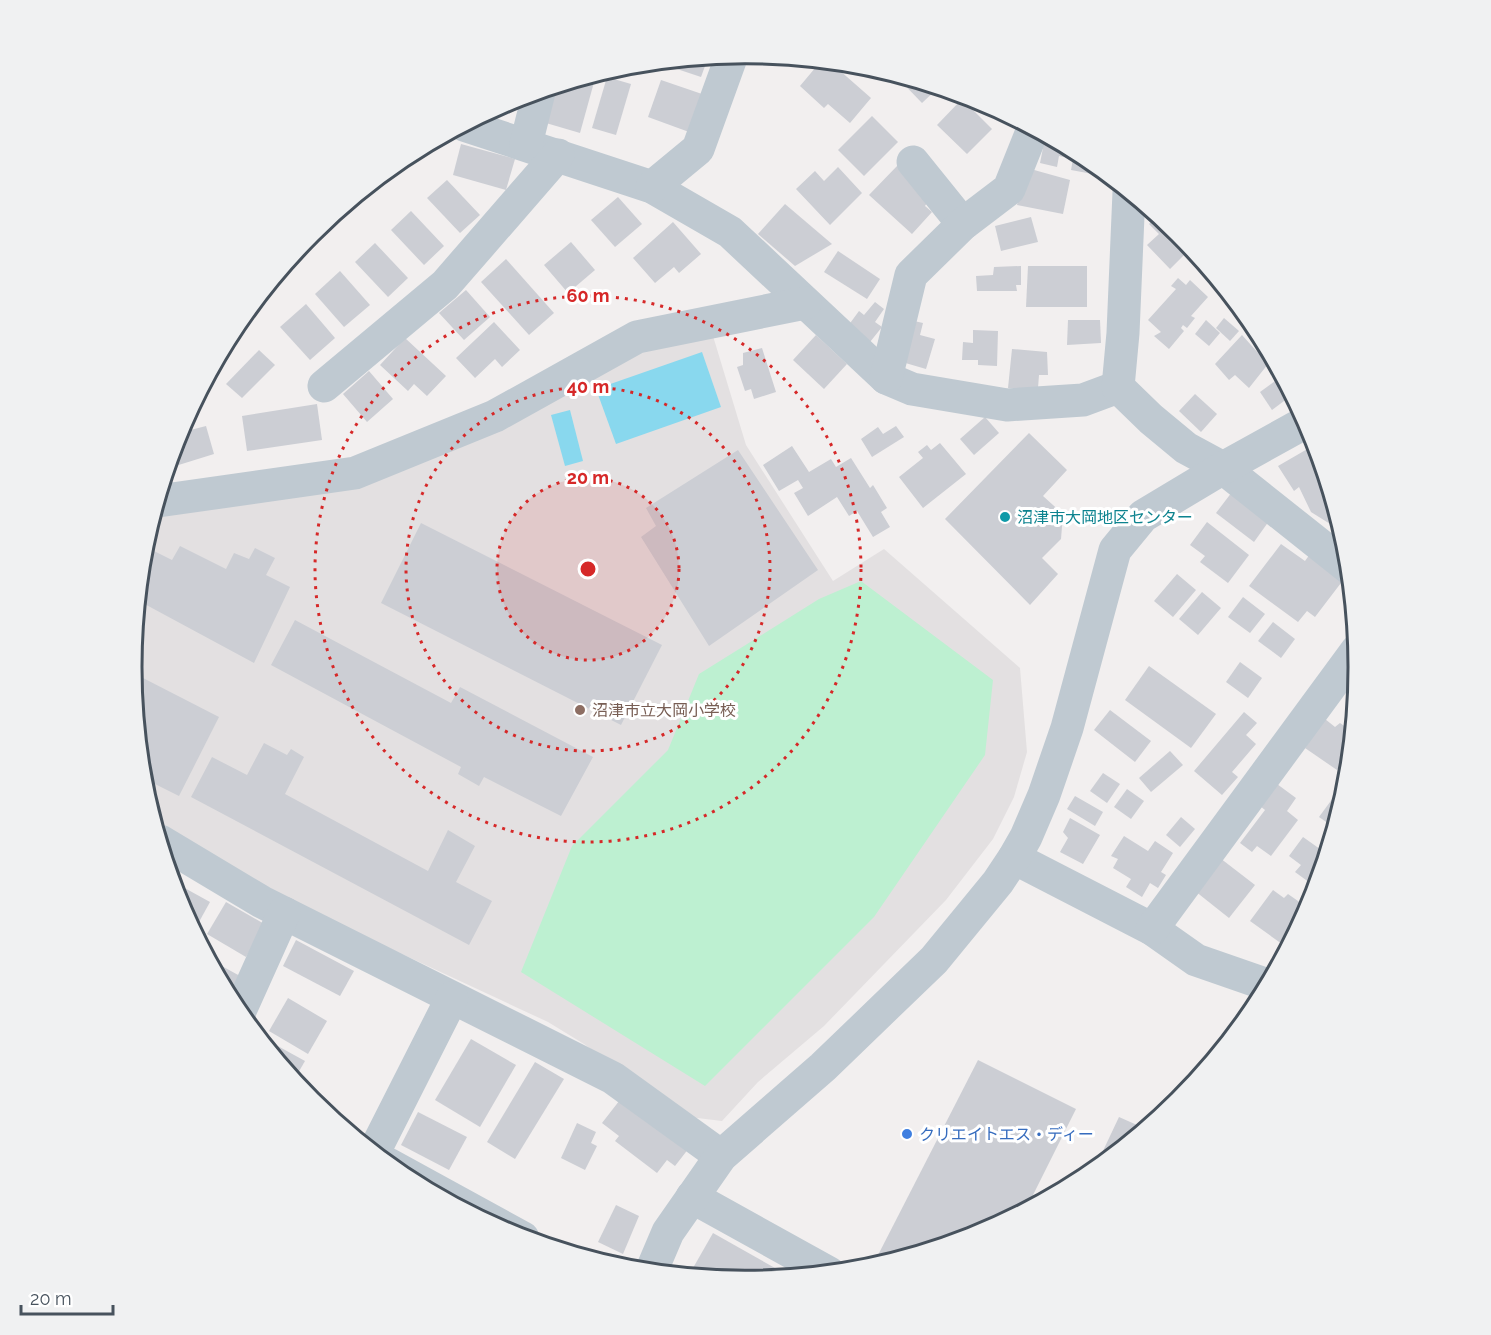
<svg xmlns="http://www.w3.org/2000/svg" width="1491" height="1335" viewBox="0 0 1491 1335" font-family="Raleway,'Noto Sans JP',sans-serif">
<rect width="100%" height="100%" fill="#f2efef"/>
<polygon fill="#e3e0e1" points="713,336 746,445 833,581 884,549 1020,668 1027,752 1014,797 993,839 946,900 824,1026 758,1082 722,1121 681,1116 584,1044 548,1022 331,921 156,826 144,787 132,667 144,547 158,501 355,473 638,347"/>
<polygon fill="#bdf0d1" points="861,581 993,680 985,755 874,917 705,1086 521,972 572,846 668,750 699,674 819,599"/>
<g fill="#89d8ee">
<polygon points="702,352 721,407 616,444 596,389"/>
<polygon points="570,410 583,461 565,466 551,415"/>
</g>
<g fill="#ccced4">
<polygon points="708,58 701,77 659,63 692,59"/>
<polygon points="821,61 830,62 871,98 850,123 828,104 824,108 800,86"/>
<polygon points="894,74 938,88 922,103"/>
<polygon points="596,75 580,133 546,123 557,87"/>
<polygon points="607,77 631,84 616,135 592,128"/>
<polygon points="661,80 702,94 689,132 648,117"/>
<polygon points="962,99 992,129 967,154 937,125"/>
<polygon points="872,116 898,142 864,176 838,150"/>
<polygon points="1045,138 1053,140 1087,158 1100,168 1098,175 1071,170 1073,159 1059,156 1057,167 1040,163"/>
<polygon points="461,144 515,159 506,190 453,175"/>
<polygon points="898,165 930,198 925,206 932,212 912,234 869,195"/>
<polygon points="838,167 862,193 830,225 796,189 815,171 824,181"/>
<polygon points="1027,168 1070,180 1063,214 1017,205"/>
<polygon points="447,180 480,215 460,233 427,198"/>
<polygon points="618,197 642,224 615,247 591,220"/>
<polygon points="785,204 832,244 795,266 758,234"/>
<polygon points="411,211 444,246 424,265 391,230"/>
<polygon points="1157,216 1180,234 1191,248 1170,269 1147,245 1159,234 1149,224"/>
<polygon points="1031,217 1038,242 1001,251 995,226"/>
<polygon points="673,222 701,254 679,273 674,267 655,283 633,258"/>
<polygon points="571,242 595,270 568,293 544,265"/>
<polygon points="375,243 408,278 388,297 355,262"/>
<polygon points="838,251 880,279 867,299 824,272"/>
<polygon points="506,259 554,313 529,335 481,282"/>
<polygon points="1021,266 1021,285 1016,285 1017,291 977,291 976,276 993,275 994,267"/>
<polygon points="1028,266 1087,266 1087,307 1026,307"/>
<polygon points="340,271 370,305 344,327 315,294"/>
<polygon points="1178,278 1186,285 1190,280 1208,297 1191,316 1195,318 1187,328 1183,325 1181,328 1184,331 1169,349 1154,336 1161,332 1148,320 1176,289 1171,286"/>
<polygon points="466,290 490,317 464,340 439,313"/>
<polygon points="875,302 884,309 875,322 882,327 870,342 848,326 859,311 864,315"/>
<polygon points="306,304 335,338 310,360 280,327"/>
<polygon points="1224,318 1239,331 1230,341 1216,328"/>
<polygon points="1068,320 1100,320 1101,343 1067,345"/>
<polygon points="1206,320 1220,333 1209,346 1195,334"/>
<polygon points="914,321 923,323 920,335 935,339 926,369 902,362"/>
<polygon points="494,322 520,350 502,367 495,359 475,378 456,358"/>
<polygon points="973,330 998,331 997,366 978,365 978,360 962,360 963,342 973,343"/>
<polygon points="816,335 847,364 824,389 793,360"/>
<polygon points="1242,335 1268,364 1249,388 1235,375 1229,380 1215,364"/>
<polygon points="405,338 446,376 427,396 414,384 408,391 380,365"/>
<polygon points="762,348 776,392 754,399 751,389 745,391 737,367 743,365 743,353"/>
<polygon points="1012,349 1047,352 1048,375 1039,375 1038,388 1008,388"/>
<polygon points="259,350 275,365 242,398 226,384"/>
<polygon points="369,371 393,399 367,422 343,394"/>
<polygon points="1282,376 1292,395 1272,410 1260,392"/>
<polygon points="1195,394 1217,414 1201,432 1179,411"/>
<polygon points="317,404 322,440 247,451 242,416"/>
<polygon points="985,417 999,433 974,455 960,439"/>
<polygon points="206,426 214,454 169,468 179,433"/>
<polygon points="896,426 904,437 872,457 861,439 878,427 883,434"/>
<polygon points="1029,433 1067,470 1043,496 1063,514 1061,539 1042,558 1058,574 1030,605 945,519"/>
<polygon points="940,443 966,474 923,508 899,477 923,458 918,452 927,445 931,450"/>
<polygon points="1316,444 1343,532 1311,512 1299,487 1294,491 1278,466"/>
<polygon points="792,446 809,472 831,459 836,467 851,458 870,488 873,485 887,508 881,512 890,527 873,537 857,511 849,516 837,497 808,516 794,493 803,488 798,480 779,491 763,465"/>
<polygon points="738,450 818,570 709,646 641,537 656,526 646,508"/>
<polygon points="1232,492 1269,521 1254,542 1216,513"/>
<polygon points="1207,522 1249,555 1228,583 1200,562 1205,556 1190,545"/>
<polygon points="421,523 662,645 621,725 381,603"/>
<polygon points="1281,544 1305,561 1310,554 1344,579 1315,617 1307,611 1298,622 1249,586"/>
<polygon points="180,546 226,569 234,553 249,559 255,548 275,558 266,575 290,587 254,663 139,601 143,556 148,548 172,560"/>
<polygon points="1177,574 1196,590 1173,617 1154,601"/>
<polygon points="1202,592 1221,608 1198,635 1179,619"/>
<polygon points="1243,597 1265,614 1250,633 1228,617"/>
<polygon points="295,620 451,703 460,687 593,757 561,816 484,777 479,786 458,774 461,767 271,665"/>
<polygon points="1273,622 1295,639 1281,658 1258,641"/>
<polygon points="1240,662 1262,678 1248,698 1226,682"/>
<polygon points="1149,666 1216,714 1191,748 1125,700"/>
<polygon points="143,678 219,717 179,796 143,778 135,694"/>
<polygon points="1110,710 1151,741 1135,762 1094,730"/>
<polygon points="1244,712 1257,723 1246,735 1256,744 1232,772 1238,777 1222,795 1194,771"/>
<polygon points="1325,719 1335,727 1340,723 1353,732 1349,738 1352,740 1351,751 1337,770 1305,748"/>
<polygon points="264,743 287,755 291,749 304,757 285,794 428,871 448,830 475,846 456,882 492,901 469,945 191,797 212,757 247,775"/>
<polygon points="1170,751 1183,765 1151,792 1139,778"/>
<polygon points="1103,773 1120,784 1107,803 1090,791"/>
<polygon points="1277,784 1296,798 1287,811 1298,820 1271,856 1257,846 1252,852 1240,843 1265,810 1260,806"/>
<polygon points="1341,787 1346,791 1335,828 1319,817"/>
<polygon points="1127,789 1144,801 1131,819 1114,807"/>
<polygon points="1075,796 1103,812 1095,826 1067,809"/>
<polygon points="1181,817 1195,829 1180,847 1166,835"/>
<polygon points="1070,818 1100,835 1083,864 1060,852 1068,838 1063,832"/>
<polygon points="1124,836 1148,851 1155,841 1173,853 1161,872 1166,875 1158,888 1150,883 1142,897 1126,887 1131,879 1113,868 1118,859 1111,856"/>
<polygon points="1303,837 1327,854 1317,888 1295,872 1301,865 1289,856"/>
<polygon points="1220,858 1255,885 1229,918 1195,891"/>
<polygon points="181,886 210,902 194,931 176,894"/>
<polygon points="1273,890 1284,898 1288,894 1308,908 1282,944 1250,921"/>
<polygon points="226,902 266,925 246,957 207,934"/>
<polygon points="296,940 354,971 340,996 283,966"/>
<polygon points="209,959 240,976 229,997"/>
<polygon points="288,998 327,1021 308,1054 269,1031"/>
<polygon points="265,1039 305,1061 294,1080 263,1042"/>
<polygon points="471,1039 516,1065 480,1127 435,1100"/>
<polygon points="978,1060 1076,1109 1025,1211 980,1234 884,1263 876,1259"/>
<polygon points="535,1062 564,1079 515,1159 487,1142"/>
<polygon points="623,1096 689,1148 675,1166 667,1160 657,1173 615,1141 619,1136 602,1123"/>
<polygon points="418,1112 467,1137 449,1170 401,1145"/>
<polygon points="1119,1117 1146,1129 1093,1172"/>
<polygon points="577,1123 596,1132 591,1143 597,1146 585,1170 561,1158"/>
<polygon points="616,1205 639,1216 623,1254 598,1242"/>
<polygon points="713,1233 791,1277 745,1281 711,1278 693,1268"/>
</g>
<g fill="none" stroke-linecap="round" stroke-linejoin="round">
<g stroke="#bfc9d1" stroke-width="33">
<polyline points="464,125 652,187 730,232 886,378 912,389 1007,405 1083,400 1118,387"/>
<polyline points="526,144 539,92"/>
<polyline points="913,162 963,224"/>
<polyline points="652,187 698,149 732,55"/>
<polyline points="1129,192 1123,333 1118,387 1151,419 1186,448 1223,468 1349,568"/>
<polyline points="886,378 911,275 963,224 1009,189 1033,129"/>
<polyline points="324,386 445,285 558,155"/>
<polyline points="158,501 355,473 495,416 637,337 805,303"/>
<polyline points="160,841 262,902 613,1078 721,1156"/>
<polyline points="1014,858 1152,929 1196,960 1268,985"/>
<polyline points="1152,929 1357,650"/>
<polyline points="239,1013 284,913"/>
<polyline points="374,1152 452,998"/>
<polyline points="388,1164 523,1238"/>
<polyline points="692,1197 829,1273"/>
<polyline points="651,1272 668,1232 721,1156 823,1067 934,960 998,882 1014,858 1026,837 1044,795 1067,728 1115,550 1143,516 1223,468 1306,422"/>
</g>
</g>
<circle cx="588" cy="569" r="91" fill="#d62828" fill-opacity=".12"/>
<g fill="none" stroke="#d62828" stroke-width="3" stroke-dasharray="3 6">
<circle cx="588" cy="569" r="91"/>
<circle cx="588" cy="569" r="182"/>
<circle cx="588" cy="569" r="273"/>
</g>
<circle fill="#0f9aa8" stroke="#fff" stroke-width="2" cx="1005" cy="517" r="6"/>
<circle fill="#8d6e63" stroke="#fff" stroke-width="2" cx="580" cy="710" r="6"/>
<circle fill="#3f7fe0" stroke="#fff" stroke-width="2" cx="907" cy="1134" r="6"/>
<g text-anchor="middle" stroke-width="6" stroke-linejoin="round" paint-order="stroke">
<g font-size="16" fill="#0d838f" stroke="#fff" text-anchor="start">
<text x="1017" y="523">沼津市大岡地区センター</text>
</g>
<g font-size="16" fill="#785e54" stroke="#fff" text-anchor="start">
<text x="592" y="716">沼津市立大岡小学校</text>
</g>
<g font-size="16" fill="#366cbe" stroke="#fff" text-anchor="start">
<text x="919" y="1140">クリエイトエス・ディー</text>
</g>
</g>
<path d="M0 0H1491V1335H0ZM142 667a603 603 0 1 1 1206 0a603 603 0 1 1-1206 0Z" fill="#f0f1f2" fill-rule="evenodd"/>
<path fill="none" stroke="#47525d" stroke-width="3" d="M142 667a603 603 0 1 1 1206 0a603 603 0 1 1-1206 0Z"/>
<circle cx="588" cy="569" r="9" fill="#d62828" stroke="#fff" stroke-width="3"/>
<g font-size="18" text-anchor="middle" font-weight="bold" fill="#d62828" stroke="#fff" stroke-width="6" stroke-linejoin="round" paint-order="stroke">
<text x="588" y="302">60 m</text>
<text x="588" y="393">40 m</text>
<text x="588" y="484">20 m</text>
</g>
<path d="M21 1305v9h92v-9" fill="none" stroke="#47525d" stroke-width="3"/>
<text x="30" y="1305" font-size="18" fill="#47525d" stroke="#ffffff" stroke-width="4.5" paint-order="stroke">20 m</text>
</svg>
